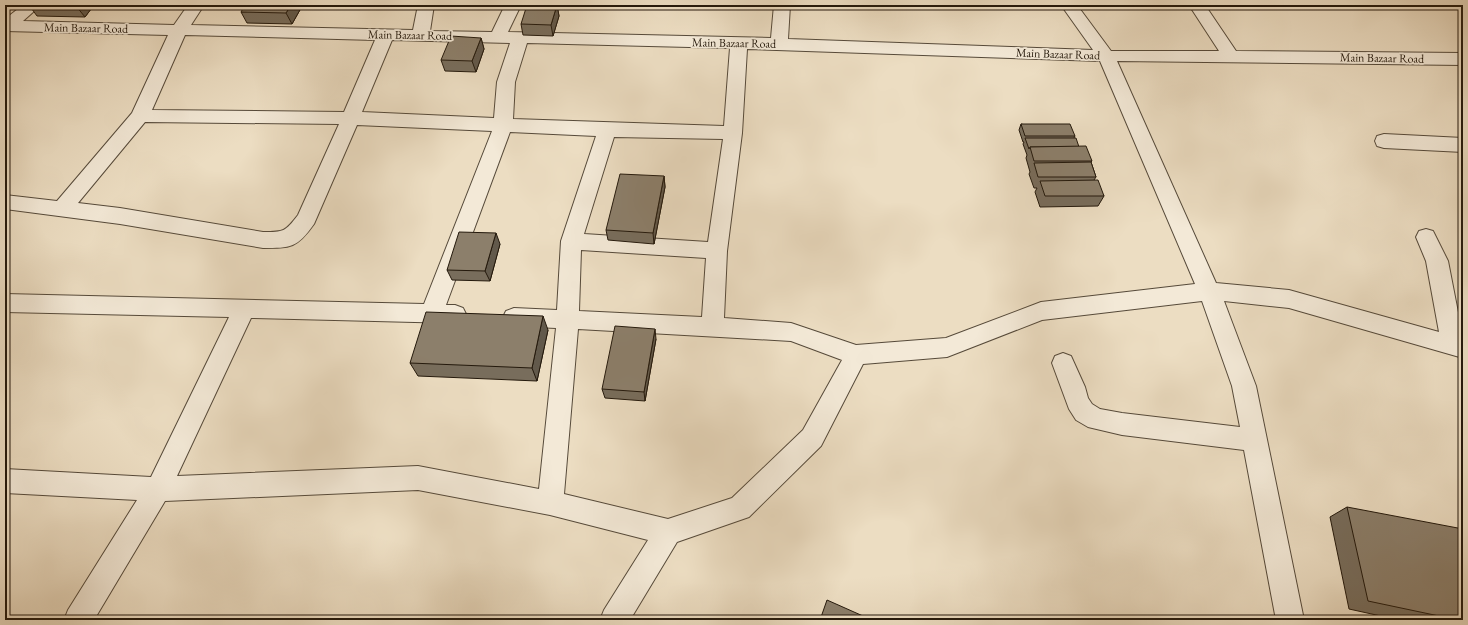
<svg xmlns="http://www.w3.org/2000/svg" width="1468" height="625" viewBox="0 0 1468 625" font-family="'EB Garamond',serif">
<rect width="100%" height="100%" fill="#ecddc2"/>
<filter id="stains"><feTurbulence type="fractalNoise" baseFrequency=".005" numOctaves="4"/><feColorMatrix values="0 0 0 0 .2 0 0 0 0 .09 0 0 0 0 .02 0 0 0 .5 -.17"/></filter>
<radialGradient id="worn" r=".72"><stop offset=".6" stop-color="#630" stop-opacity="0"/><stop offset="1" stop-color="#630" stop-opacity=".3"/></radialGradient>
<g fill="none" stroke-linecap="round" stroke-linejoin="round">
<defs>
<g id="minor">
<path d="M23 5H41L23 21 174 25 188 5H204L191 25 413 30 418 5H434L430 31 492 32 505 5H521L508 32 771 38 774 5H790L788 39 1093 50 1061 5H1077L1111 51H1219L1189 5H1205L1236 51 1463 53V65L1117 61 1216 283 1289 290 1439 332 1426 261 1416 237 1419 231 1426 229 1433 231 1448 261 1463 338V358L1289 308 1224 301 1256 386 1304 620H1276L1244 450 1122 435 1088 427 1076 420 1069 409 1052 363 1055 356 1063 353 1071 356 1085 387 1088 398 1092 404 1100 409 1122 413 1240 427 1232 386 1202 301 1042 320 947 357 863 364 821 446 749 517 677 542 630 620H600L604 610 648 540 550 515 418 490 165 501 94 620H64L68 610 137 500 5 493V469L151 477 229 317 5 312V294L424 304 492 131 357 125 314 224C297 248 291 248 263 248L120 224 5 209V195L57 201 132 113 168 35 5 31V19ZM185 35 375 40 344 112 152 110ZM392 40 510 43 497 82 494 118 362 112ZM527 43 730 48 724 126 513 119 515 82ZM747 49 1100 61 1195 284 1041 302 946 338 856 345 791 323 724 318 727 251 742 133ZM145 122 339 124 298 215C285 232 284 232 263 232L120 208 78 203ZM510 132 596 136 561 241 557 310 514 308 506 311 503 317 506 323 514 326 556 328 539 489 418 466 177 476 251 318 455 323 463 320 466 314 463 308 455 305H446ZM614 137 723 139 708 242 584 234ZM581 250 706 258 702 317 579 311ZM578 329 791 341 842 360 803 430 732 498 668 519 564 494Z"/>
<polygon points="1384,134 1463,138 1463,152 1384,148 1377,146 1375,141 1377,136"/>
</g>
</defs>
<use href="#minor" stroke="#564a3a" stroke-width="2"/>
<use href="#minor" fill="#f3e9d7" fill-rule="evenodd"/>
</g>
<g fill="#786d5c" stroke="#24190c">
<polygon points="29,5 94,5 85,17 37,16"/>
<polygon points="557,5 559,16 553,36 523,35 521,24"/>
<polygon points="301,8 292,24 247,23 241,12"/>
<polygon points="481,38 484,49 476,72 445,71 441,60"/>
<polygon points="1021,124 1075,136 1074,138 1079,147 1092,161 1091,162 1096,177 1094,180 1104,196 1098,206 1040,207 1035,192 1037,188 1034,188 1029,174 1030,172 1026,158 1027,155 1023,144 1024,142 1023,142 1019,130"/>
<polygon points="664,176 665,187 654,244 608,240 606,230"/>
<polygon points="500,244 490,281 452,280 447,270"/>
<polygon points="548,330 537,381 418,376 410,363"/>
<polygon points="656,339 645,401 605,398 602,389"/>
<polygon points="1347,507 1463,620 1399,620 1349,609 1330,517"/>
</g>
<g fill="#62594b" stroke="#24190c">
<polygon points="77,5 94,5 85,17 76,6"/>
<polygon points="291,5 299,5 301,8 292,24 286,13"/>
<polygon points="557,5 559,16 553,36 551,25"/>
<polygon points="481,38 484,49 476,72 472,61"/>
<polygon points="664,176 665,187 654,244 653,233"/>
<polygon points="496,233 500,244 490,281 485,271"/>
<polygon points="543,316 548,330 537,381 532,368"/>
<polygon points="655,329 656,339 645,401 644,392"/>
</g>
<g fill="#8c7f6b" stroke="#24190c">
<polygon points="51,5 77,5 76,6"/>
<polygon points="245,5 291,5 286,13 241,12"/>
<polygon points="527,5 557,5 551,25 521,24"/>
<polygon points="451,36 481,38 472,61 441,60"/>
<polygon points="1021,124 1070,124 1075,136 1025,136"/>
<polygon points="1025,138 1076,138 1079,147 1030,147 1029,149"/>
<polygon points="1086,146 1092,161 1034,161 1030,147"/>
<polygon points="1091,162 1096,177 1038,177 1034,163"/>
<polygon points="620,174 664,176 653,233 606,230"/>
<polygon points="1098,180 1104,196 1045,196 1040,181"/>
<polygon points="459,232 496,233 485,271 447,270"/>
<polygon points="426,312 543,316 532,368 410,363"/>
<polygon points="615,326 655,329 644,392 602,389"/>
<polygon points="1347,507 1463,529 1463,620 1458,620 1368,601"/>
<polygon points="827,600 872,620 820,620"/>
</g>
<g text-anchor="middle" stroke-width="3.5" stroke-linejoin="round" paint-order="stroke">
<g font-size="12" fill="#24190c" stroke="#f3e9d7">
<text transform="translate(86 28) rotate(1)" y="4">Main Bazaar Road</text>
<text transform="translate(410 35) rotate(1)" y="4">Main Bazaar Road</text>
<text transform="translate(734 43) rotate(1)" y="4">Main Bazaar Road</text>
<text transform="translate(1058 54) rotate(2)" y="4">Main Bazaar Road</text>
<text transform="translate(1382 58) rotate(1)" y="4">Main Bazaar Road</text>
</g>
</g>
<rect width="1468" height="625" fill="none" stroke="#ecddc2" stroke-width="20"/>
<rect x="6" y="6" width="1456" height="613" fill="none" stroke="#24190c" stroke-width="2"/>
<rect x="10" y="10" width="1448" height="605" fill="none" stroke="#24190c"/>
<rect width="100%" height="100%" filter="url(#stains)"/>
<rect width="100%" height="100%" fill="url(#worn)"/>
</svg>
